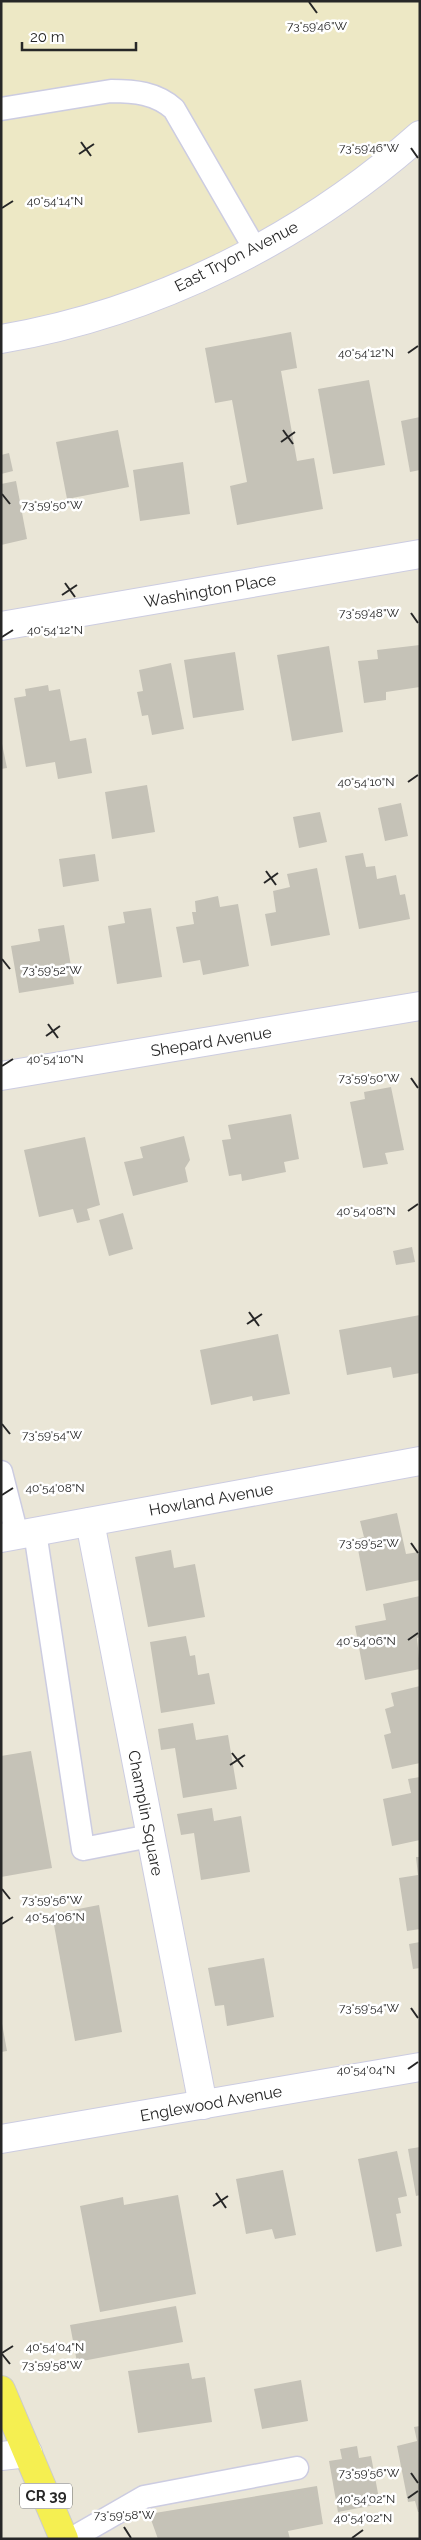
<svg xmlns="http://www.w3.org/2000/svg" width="421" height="2540" viewBox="0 0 421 2540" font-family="Raleway,sans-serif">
<rect width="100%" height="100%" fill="#eae6d7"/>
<polygon fill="#ede8c5" points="1,1 420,1 420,135 223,267 1,339"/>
<g fill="#c5c2b7">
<polygon points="291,332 297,368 281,371 297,461 314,458 323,509 237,525 230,486 247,482 232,400 215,403 205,348"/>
<polygon points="369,380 385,465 333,474 318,389"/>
<polygon points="420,417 420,470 410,472 401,421"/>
<polygon points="118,430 129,487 67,499 56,442"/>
<polygon points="9,453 13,471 1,474 1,455"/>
<polygon points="183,462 190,514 140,521 133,470"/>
<polygon points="16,481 27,539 1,545 1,484"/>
<polygon points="420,645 420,687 386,692 386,700 364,703 358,661 378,659 377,650"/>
<polygon points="329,646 343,732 292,741 277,655"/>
<polygon points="235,652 244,710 193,718 184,660"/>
<polygon points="171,663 184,729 152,735 148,715 142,716 137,692 143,691 139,670"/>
<polygon points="48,685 49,691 60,689 70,741 86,738 92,773 58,779 55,762 26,767 14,698 26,696 25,689"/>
<polygon points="1,739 7,768 1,769"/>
<polygon points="147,785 155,832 112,839 105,792"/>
<polygon points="401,803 408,836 385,841 378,808"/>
<polygon points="320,812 327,842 299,848 293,817"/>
<polygon points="363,853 366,867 375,866 377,879 396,875 400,895 405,894 410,919 359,929 345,856"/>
<polygon points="95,854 99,881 63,887 59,859"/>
<polygon points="317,868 330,935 271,946 265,914 276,912 273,891 290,887 287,874"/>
<polygon points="218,896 220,907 238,904 249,966 203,975 200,960 183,963 176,927 194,924 192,912 196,912 195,901"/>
<polygon points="151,908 162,977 117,984 108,926 125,923 123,912"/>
<polygon points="64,925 74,984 19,993 11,946 40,941 38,929"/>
<polygon points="391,1087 404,1150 385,1153 388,1164 363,1168 350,1102 365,1099 364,1092"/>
<polygon points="291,1114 299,1159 284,1162 286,1172 242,1181 241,1174 229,1176 222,1140 231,1139 228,1125"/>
<polygon points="184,1136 190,1160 185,1168 188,1182 133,1196 124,1162 143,1158 140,1147"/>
<polygon points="85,1137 100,1205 87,1209 90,1220 77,1223 73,1209 39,1217 24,1150"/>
<polygon points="123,1213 133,1249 109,1256 99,1220"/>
<polygon points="412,1247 415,1262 396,1265 393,1251"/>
<polygon points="420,1315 420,1373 393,1378 391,1367 347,1375 339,1330"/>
<polygon points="278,1334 290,1394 253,1401 252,1396 211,1405 200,1350"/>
<polygon points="397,1513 406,1554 419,1552 420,1580 366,1591 356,1539 364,1537 360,1521"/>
<polygon points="171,1550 174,1568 195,1564 205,1617 148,1627 135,1557"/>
<polygon points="420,1596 420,1637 417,1638 420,1669 365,1680 355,1626 386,1620 383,1604"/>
<polygon points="186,1636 190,1656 195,1655 198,1675 209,1673 215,1704 161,1713 150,1642"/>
<polygon points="420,1686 420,1763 392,1769 384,1735 391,1733 385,1709 394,1706 391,1693"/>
<polygon points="193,1723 196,1740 228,1735 237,1789 183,1798 175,1748 161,1750 158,1729"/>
<polygon points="31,1751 52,1868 1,1877 1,1756"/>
<polygon points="420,1777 420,1840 392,1846 383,1799 411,1793 408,1779"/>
<polygon points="212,1808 214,1821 241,1816 250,1872 201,1880 194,1833 181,1835 177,1814"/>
<polygon points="416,1857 420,1857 420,1929 407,1931 399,1878 418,1875"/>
<polygon points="99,1905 122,2032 75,2041 52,1914"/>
<polygon points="420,1942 420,1968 413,1969 409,1944"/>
<polygon points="264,1958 274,2017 227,2026 224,2005 215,2006 208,1968"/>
<polygon points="1,2018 7,2051 1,2052"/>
<polygon points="420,2147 420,2195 416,2196 408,2149"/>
<polygon points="397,2151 407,2196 398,2198 401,2213 396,2214 402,2246 376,2252 358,2159"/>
<polygon points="283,2170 296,2235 275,2239 272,2229 246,2234 236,2179"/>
<polygon points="178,2195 196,2294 100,2312 80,2206 123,2197 124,2205"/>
<polygon points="176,2306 183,2342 77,2362 70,2325"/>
<polygon points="189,2363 192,2379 205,2377 212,2422 138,2433 128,2371"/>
<polygon points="301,2380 308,2421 262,2429 254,2389"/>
<polygon points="420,2426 420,2512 418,2512 415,2501 408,2502 397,2446 417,2441 414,2427"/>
<polygon points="357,2446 359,2458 371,2456 380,2504 338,2512 329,2461 342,2459 340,2449"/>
<polygon points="317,2486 323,2524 288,2531 290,2539 158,2539 149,2514"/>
</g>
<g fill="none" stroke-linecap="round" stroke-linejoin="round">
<defs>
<g id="lane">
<path d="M1 109 111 91C135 91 156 93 174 109L255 249"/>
<polyline points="1,1472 17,1535"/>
<polyline points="35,1532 83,1849 150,1836"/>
<polyline points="71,2539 144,2497 297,2468"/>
</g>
<g id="street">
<path d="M1 339C155 313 304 238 420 135"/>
<polyline points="1,626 420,554"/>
<polyline points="1,1076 420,1006"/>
<polyline points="90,1522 203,2105"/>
<polyline points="1,1538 420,1461"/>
<polyline points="1,2139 420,2067"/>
<polyline points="1,2456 28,2453"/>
</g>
<polyline id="primary" points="1,2390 64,2539"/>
</defs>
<use href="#lane" stroke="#cccce1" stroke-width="25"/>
<use href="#street" stroke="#cccce1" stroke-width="30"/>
<use href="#primary" stroke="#cbcbcb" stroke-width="30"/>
<use href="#lane" stroke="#fff" stroke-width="22"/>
<use href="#street" stroke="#fff" stroke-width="28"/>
<use href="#primary" stroke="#f5ef51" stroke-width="28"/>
</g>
<path fill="none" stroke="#272727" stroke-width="2" d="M309 2 317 13M81 142 91 156M411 148 418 158M79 154 94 144M2 208 13 201M408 353 418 346M283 430 293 444M281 442 295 432M2 494 10 504M65 583 75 597M62 595 77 585M411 613 418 623M2 637 13 630M408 782 418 775M266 871 276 885M264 883 278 873M2 959 10 969M48 1024 58 1038M46 1036 60 1026M2 1066 13 1059M411 1078 418 1088M408 1211 418 1204M249 1312 259 1326M247 1324 262 1314M2 1424 10 1434M2 1495 13 1488M411 1543 418 1553M408 1640 418 1633M232 1753 243 1767M230 1765 245 1755M2 1889 10 1899M2 1924 13 1917M411 2008 418 2018M408 2069 418 2062M216 2193 226 2208M213 2206 228 2196M2 2353 13 2346M2 2354 10 2364M411 2473 418 2483M408 2498 418 2491M124 2527 131 2538M352 2538 363 2530"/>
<g text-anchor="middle" stroke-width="5" stroke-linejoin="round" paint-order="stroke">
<rect fill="#fff" stroke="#686868" stroke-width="1" x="20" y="2483.5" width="52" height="25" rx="4"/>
<g font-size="15" font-weight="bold" fill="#272727">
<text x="46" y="2501">CR 39</text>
</g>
<g font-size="16" fill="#272727" stroke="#fff">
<text transform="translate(236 256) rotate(-27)" y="6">East Tryon Avenue</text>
<text transform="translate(210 590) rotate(-10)" y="6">Washington Place</text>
<text transform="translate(211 1041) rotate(-9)" y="6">Shepard Avenue</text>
<text transform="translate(211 1499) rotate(-10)" y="6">Howland Avenue</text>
<text transform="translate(146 1813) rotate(79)" y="6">Champlin Square</text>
<text transform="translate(211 2103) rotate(-10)" y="6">Englewood Avenue</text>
</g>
</g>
<g font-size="12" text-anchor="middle" fill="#272727" stroke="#fff" stroke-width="5" stroke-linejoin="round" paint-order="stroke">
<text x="317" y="30">73°59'46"W</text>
<text x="369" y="152">73°59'46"W</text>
<text x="55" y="205">40°54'14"N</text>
<text x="366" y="357">40°54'12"N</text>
<text x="52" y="509">73°59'50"W</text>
<text x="369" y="617">73°59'48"W</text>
<text x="55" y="634">40°54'12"N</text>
<text x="366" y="786">40°54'10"N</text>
<text x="52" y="974">73°59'52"W</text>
<text x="55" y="1063">40°54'10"N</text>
<text x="369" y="1082">73°59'50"W</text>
<text x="366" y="1215">40°54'08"N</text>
<text x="52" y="1439">73°59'54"W</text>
<text x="55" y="1492">40°54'08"N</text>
<text x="369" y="1547">73°59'52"W</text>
<text x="366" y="1645">40°54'06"N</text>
<text x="52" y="1904">73°59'56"W</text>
<text x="55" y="1921">40°54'06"N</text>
<text x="369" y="2012">73°59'54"W</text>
<text x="366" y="2074">40°54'04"N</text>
<text x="55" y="2351">40°54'04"N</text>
<text x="52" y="2369">73°59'58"W</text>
<text x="369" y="2477">73°59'56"W</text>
<text x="366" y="2503">40°54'02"N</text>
<text x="124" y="2519">73°59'58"W</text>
<text x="363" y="2522">40°54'02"N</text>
</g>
<rect width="421" height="2540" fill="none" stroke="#272727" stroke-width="5"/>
<path d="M22 42v8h114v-8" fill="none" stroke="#272727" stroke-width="2.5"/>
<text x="30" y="42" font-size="15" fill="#272727" stroke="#ffffff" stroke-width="4" paint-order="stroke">20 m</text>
</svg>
